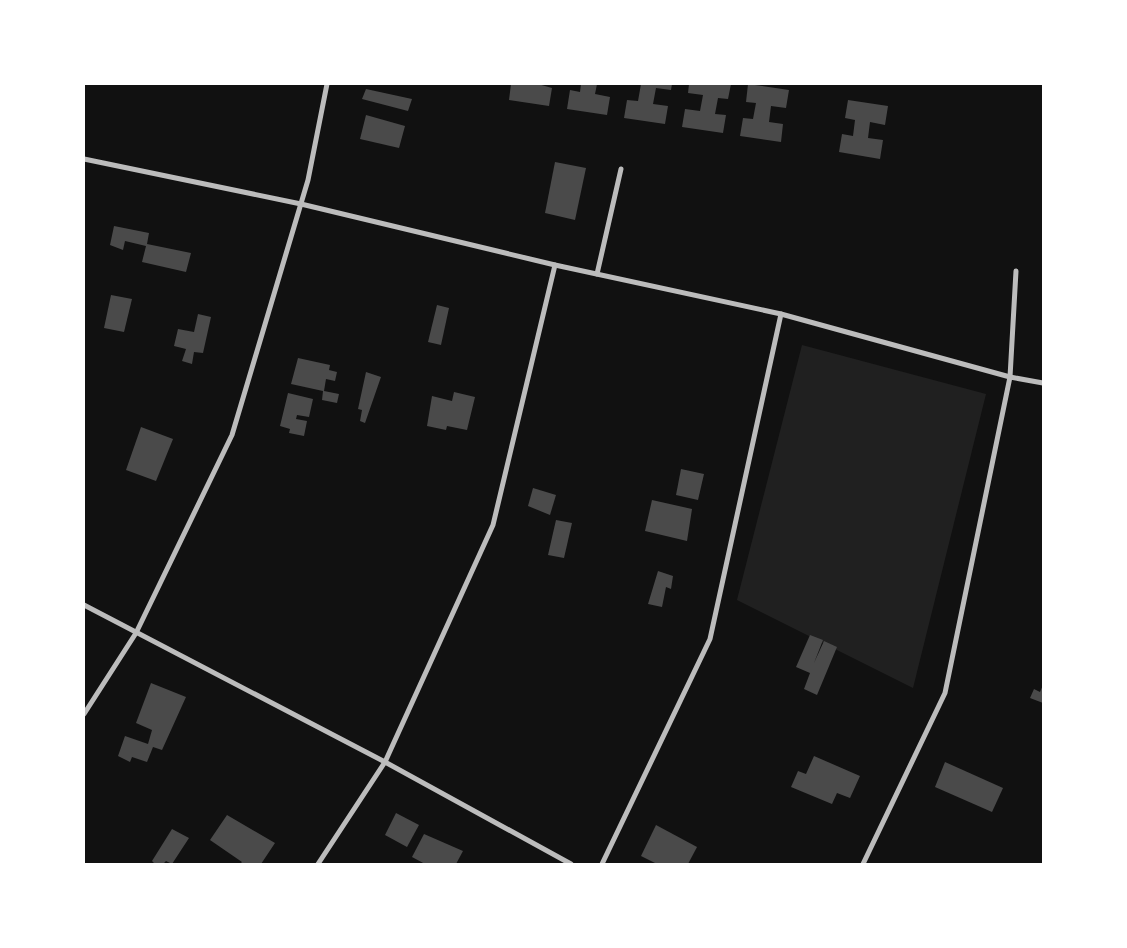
<svg xmlns="http://www.w3.org/2000/svg" width="1127" height="948" viewBox="0 0 1127 948" font-family="'Roboto Condensed',sans-serif">
<rect width="100%" height="100%" fill="#111"/>
<polygon fill="#202020" points="802,345 986,394 913,688 737,600"/>
<g fill="#4a4a4a">
<polygon points="511,84 538,84 552,88 549,106 509,100"/>
<polygon points="581,84 597,84 595,94 610,97 607,115 567,109 570,90 580,92"/>
<polygon points="641,84 672,84 671,90 656,88 653,104 668,106 665,124 624,118 627,100 638,101"/>
<polygon points="689,84 731,84 728,99 718,98 715,114 726,115 723,133 682,127 685,109 700,111 703,95 688,93"/>
<polygon points="748,84 789,90 786,108 771,106 769,122 783,124 781,142 740,136 743,118 753,119 756,103 746,102"/>
<polygon points="366,89 412,99 408,111 362,99"/>
<polygon points="848,100 888,106 885,125 870,122 868,138 883,140 880,159 839,152 842,134 853,136 855,120 845,118"/>
<polygon points="366,115 405,126 399,148 360,139"/>
<polygon points="555,162 586,168 575,220 545,213"/>
<polygon points="114,226 149,233 147,244 191,253 186,272 142,262 146,246 125,241 123,250 110,245"/>
<polygon points="111,295 132,299 124,332 104,328"/>
<polygon points="437,305 449,308 441,345 428,342"/>
<polygon points="198,314 211,317 203,353 194,352 192,364 182,361 186,349 174,346 178,329 194,332"/>
<polygon points="298,358 330,365 329,370 337,372 335,381 326,379 324,391 339,394 337,403 322,400 323,391 291,384"/>
<polygon points="366,372 381,377 365,423 360,421 362,410 358,409"/>
<polygon points="454,392 475,397 467,430 447,426 446,430 427,426 432,396 452,401"/>
<polygon points="288,393 313,399 309,417 297,415 296,419 307,421 304,436 289,433 290,429 280,426"/>
<polygon points="141,427 173,439 156,481 126,470"/>
<polygon points="681,469 704,474 698,500 676,495"/>
<polygon points="533,488 556,495 550,515 528,506"/>
<polygon points="652,500 692,509 687,541 645,531"/>
<polygon points="556,520 572,523 564,558 548,555"/>
<polygon points="658,571 673,576 671,589 666,587 662,607 648,604"/>
<polygon points="810,635 823,640 814,663 824,641 837,647 817,695 804,689 810,673 796,667"/>
<polygon points="151,683 186,697 162,750 153,747 147,762 132,757 130,762 118,756 125,736 148,744 152,730 136,723"/>
<polygon points="1043,685 1043,703 1030,698 1034,689 1040,692"/>
<polygon points="814,756 860,776 850,798 837,793 832,804 791,787 798,771 806,774"/>
<polygon points="945,762 1003,788 992,812 935,787"/>
<polygon points="396,813 419,825 407,847 385,835"/>
<polygon points="227,815 275,843 261,864 240,864 242,862 210,840"/>
<polygon points="656,825 697,847 688,864 657,864 641,856"/>
<polygon points="172,829 189,838 172,864 166,861 163,864 155,864 152,861"/>
<polygon points="424,834 463,851 456,864 425,864 412,857"/>
</g>
<g fill="none" stroke-linecap="round" stroke-linejoin="round">
<g stroke="#bcbcbc" stroke-width="5">
<polyline points="84,159 301,204 555,265 781,314 1010,377 1043,383"/>
<polyline points="597,274 621,169"/>
<polyline points="84,605 385,762 571,864"/>
<polyline points="84,714 136,633 232,435 308,180 327,84"/>
<polyline points="318,864 385,762 493,525 555,265"/>
<polyline points="602,864 710,639 781,314"/>
<polyline points="863,864 945,693 1010,377 1016,271"/>
</g>
</g>
<rect width="1127" height="948" fill="none" stroke="#ffffff" stroke-width="170"/>
</svg>
